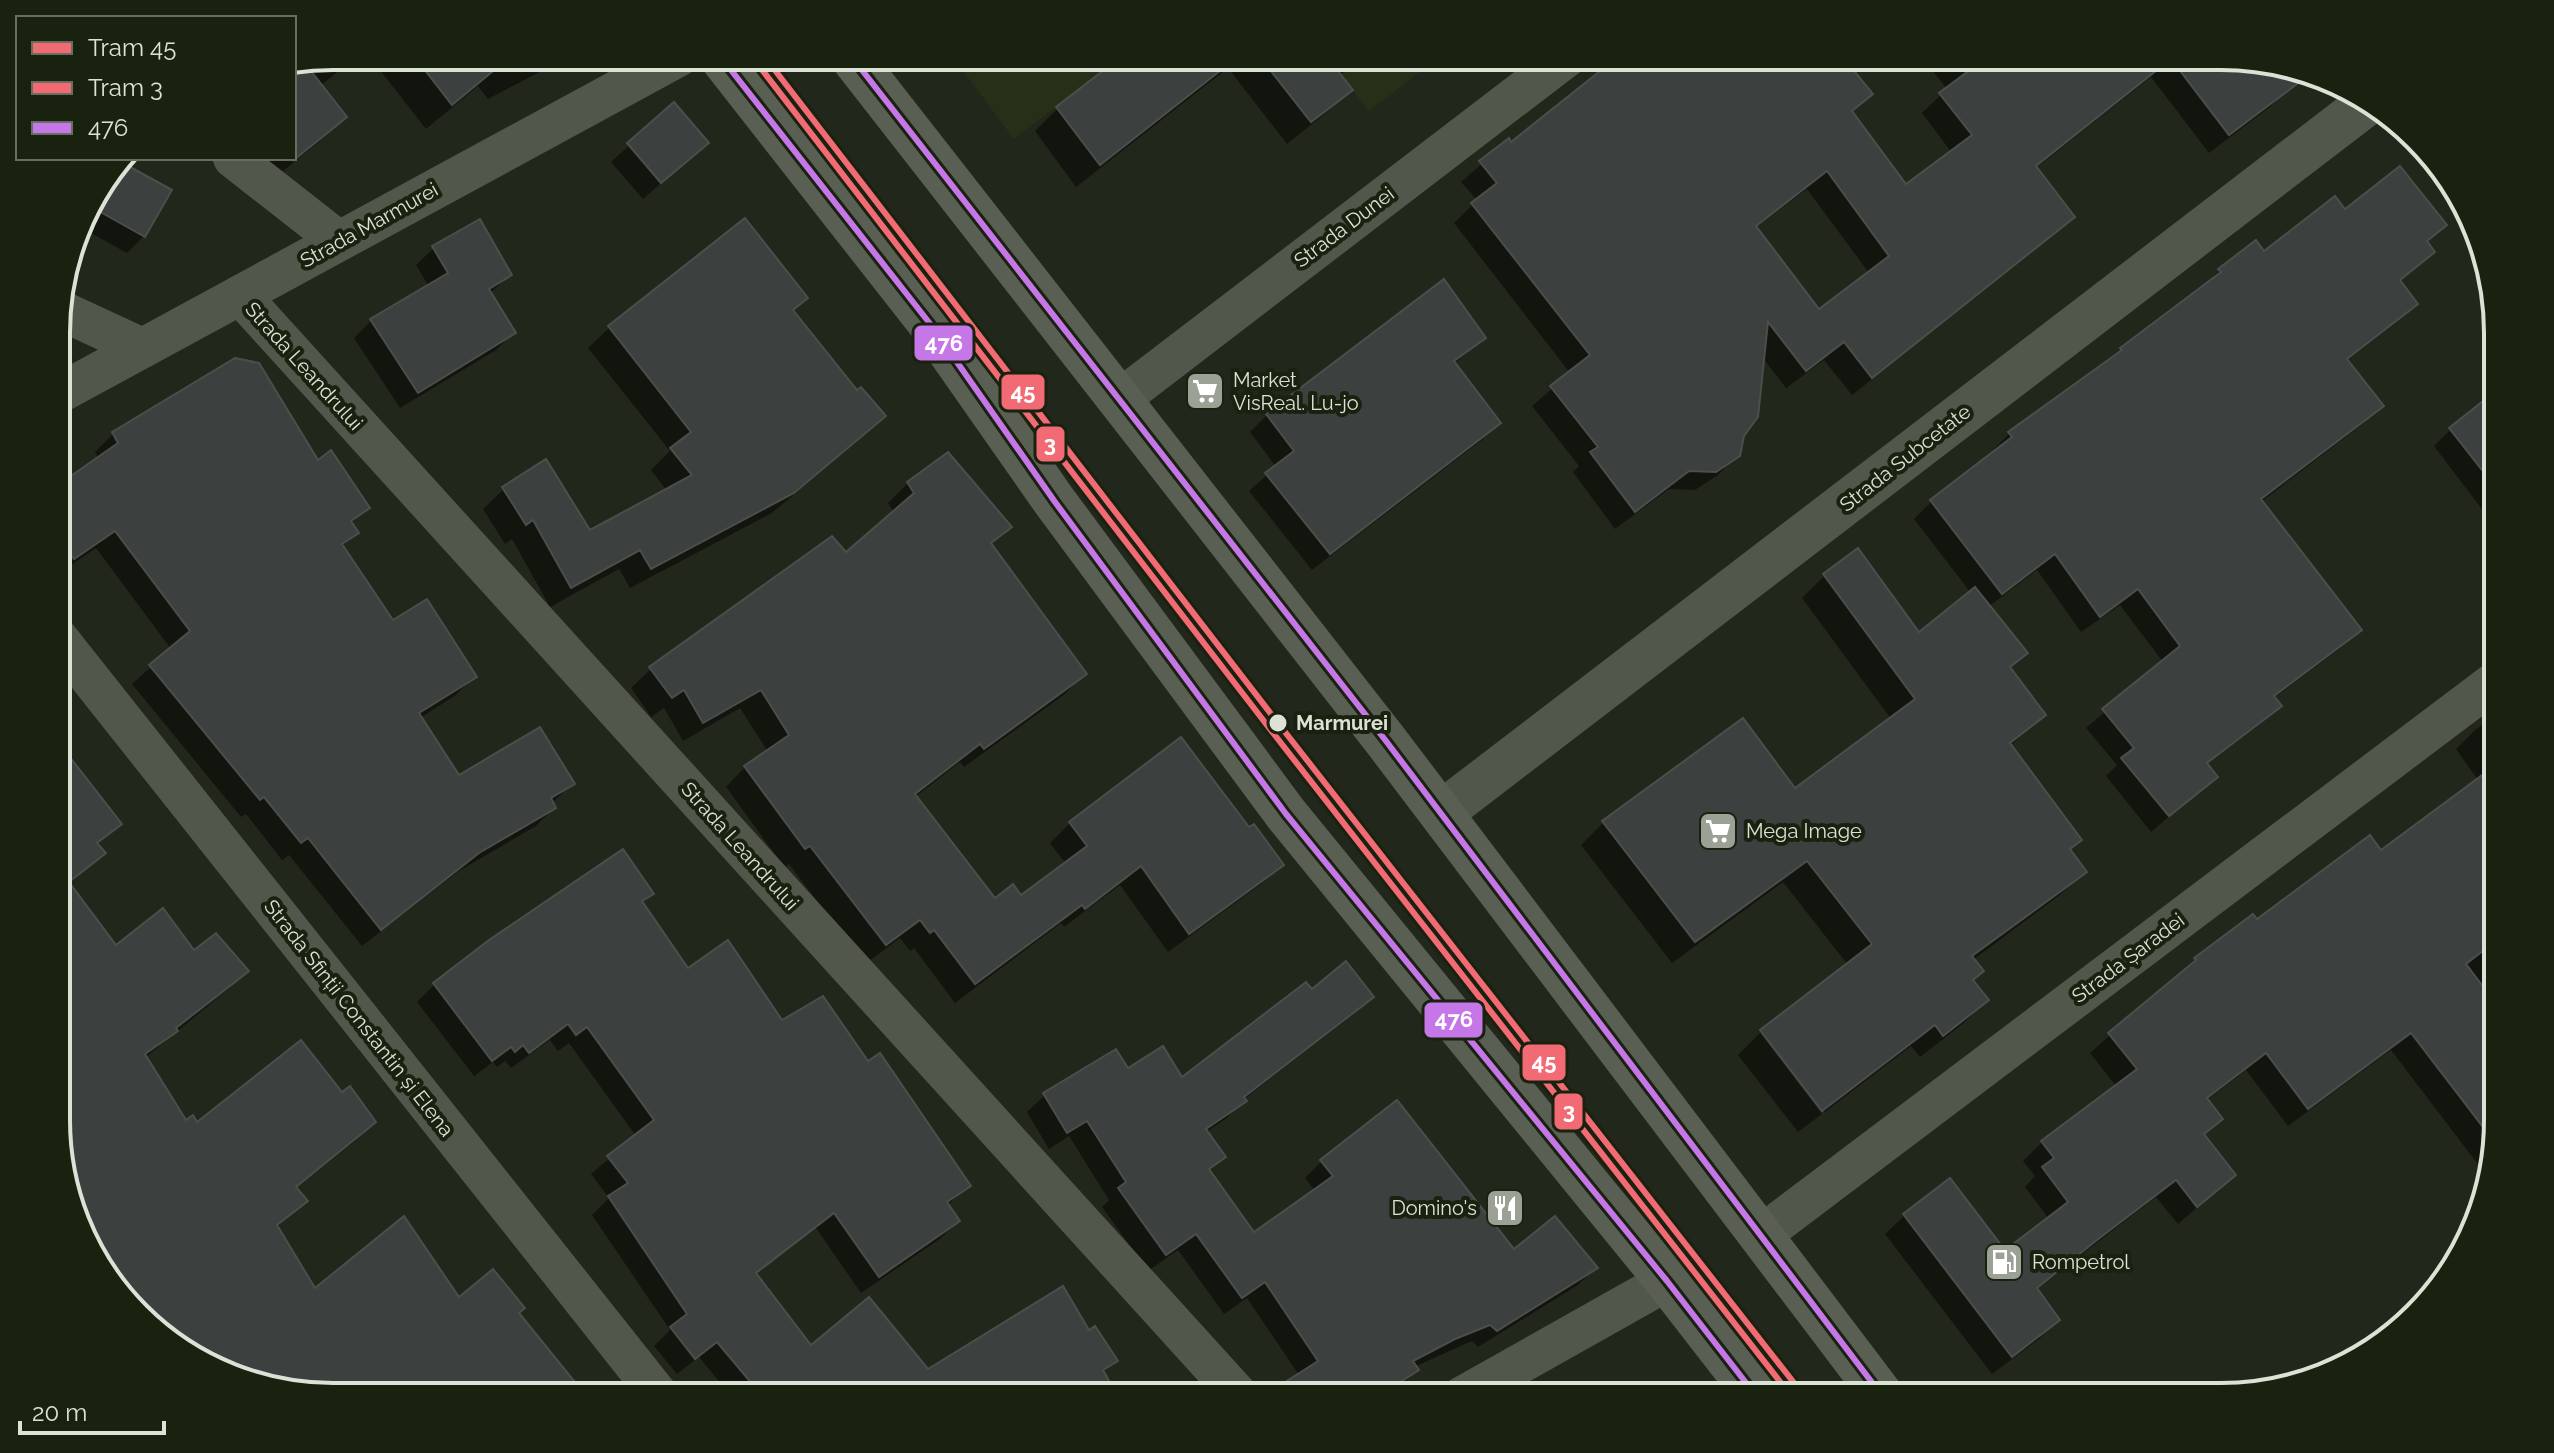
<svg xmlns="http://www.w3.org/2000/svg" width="2554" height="1453" viewBox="0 0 2554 1453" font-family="Raleway,sans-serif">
<rect width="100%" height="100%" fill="#22271c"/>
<g fill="#263019">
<polygon points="952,56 1122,56 1014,139"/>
<polygon points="1326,56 1441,56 1369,111"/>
</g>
<g fill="#0007" fill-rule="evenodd">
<polygon points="333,56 357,56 320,86 344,117 319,142 277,176 263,158 294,158 294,64"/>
<polygon points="369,56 563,56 555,64 488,99 478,86 426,129"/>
<polygon points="1125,56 1365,56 1339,76 1350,89 1327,112 1287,144 1228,68 1076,187 1035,131 1058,108"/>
<path d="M1691 56H1843L1841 58 1870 94 1851 113 1906 187 1952 153 1922 113 1947 89 1921 56H2222L2289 88 2270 107 2209 153 2151 77 2036 168 2073 216 2054 235 1852 395 1824 360 1786 388 1762 357 1738 455 1718 475 1695 490 1669 489 1615 529 1573 472 1579 466 1532 406 1570 373 1454 223 1477 200 1461 182 1508 141 1511 145ZM1807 189 1869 273 1818 312 1755 228Z"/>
<polygon points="674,105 707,143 643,199 611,162"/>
<polygon points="120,164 144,236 127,253 80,227 85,210"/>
<polygon points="2345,212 2444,225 2426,243 2433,252 2399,282 2416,304 2398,321 2347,361 2381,406 2364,423 2261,502 2359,630 2342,647 2274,698 2280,706 2262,723 2206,765 2215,777 2151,832 2106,776 2117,765 2086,728 2163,662 2120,605 2081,632 2037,570 1988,607 2025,653 2009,669 2044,715 2010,746 2079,840 2069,851 2084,872 2061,894 1973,960 1982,971 1972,981 1986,1000 1964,1023 1920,1057 1911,1046 1825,1112 1761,1032 1848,965 1783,882 1672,963 1581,845 1604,822 1794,791 1891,719 1802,598 1825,575 1919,634 1971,593 1914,519 1931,502 1994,453 1992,451 2009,434 2111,361 2203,288 2220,270 2264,254"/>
<polygon points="745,221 791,312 857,393 883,416 863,436 772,513 630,588 619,569 550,607 512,539 505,544 483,509 504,489 589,533 667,491 651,470 670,451 588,348 609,328"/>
<polygon points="434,248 510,275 489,294 513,333 496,350 400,408 354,338 371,321 429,287 416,265"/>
<polygon points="1484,338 1454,364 1499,423 1482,440 1312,570 1249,491 1276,467 1250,432 1267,415"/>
<polygon points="2497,393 2497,529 2434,446 2451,429"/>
<polygon points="113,434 317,462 367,508 351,524 356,532 342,547 392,623 474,676 456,695 420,718 459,777 572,784 552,803 554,808 536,826 459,871 362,946 289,855 282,860 246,814 241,817 132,684 171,649 96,548 58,574 58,487 99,459 95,452"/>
<polygon points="908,483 1009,527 990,545 1084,674 1065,694 964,767 960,762 915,797 994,901 1021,898 1066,864 1050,843 1070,823 1249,830 1281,865 1261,884 1168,952 1120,885 1064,927 1061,923 955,1003 914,948 910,951 900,938 865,964 789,864 785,868 726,787 745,767 768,752 740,708 683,741 664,708 651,717 631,688 651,669 846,555 894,512 888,503"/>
<polygon points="2497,714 2497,1138 2486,1175 2391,1050 2288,1126 2246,1070 2206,1101 2220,1119 2203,1136 2234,1175 2178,1224 2156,1197 2036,1290 2058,1320 2039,1339 1992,1374 1885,1234 1904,1216 1950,1181 2005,1252 2049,1219 2025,1187 2035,1176 2023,1161 2042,1142 2117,1087 2090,1053 2195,959 2380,852 2478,780 2456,749 2474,731"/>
<polygon points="58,750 120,823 97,845 103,853 68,885 116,947 194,953 246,971 227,990 145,1058 185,1123 197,1125 342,1095 373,1122 354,1142 295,1189 305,1201 276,1228 314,1291 459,1300 516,1314 332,1397 195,1360 103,1274 58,1156"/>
<polygon points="651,894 641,903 687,970 781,1022 867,1064 968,1185 947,1206 958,1221 941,1238 861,1293 816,1228 755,1275 811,1348 927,1371 1089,1333 1115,1361 1102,1373 1116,1397 732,1397 699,1357 677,1374 654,1346 670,1330 592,1215 609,1198 591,1174 636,1136 569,1043 558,1051 550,1040 511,1068 505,1061 497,1067 493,1062 474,1076 417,1002 434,985 491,942"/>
<polygon points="1312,991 1371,996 1354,1014 1243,1100 1227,1118 1206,1132 1223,1156 1208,1171 1253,1235 1315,1191 1305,1178 1322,1161 1514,1252 1595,1268 1578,1285 1478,1347 1472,1341 1414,1367 1416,1370 1399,1387 1384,1397 1269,1397 1299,1375 1247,1298 1224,1314 1178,1250 1148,1271 1102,1207 1109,1200 1069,1136 1049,1149 1027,1112 1045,1095 1127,1071 1182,1080"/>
<polygon points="1760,1033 1822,1114 1798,1132 1738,1055"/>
</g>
<g fill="#3c403f" stroke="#4a4f4c" stroke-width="2" fill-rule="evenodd">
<polygon points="414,56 511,56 452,105"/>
<polygon points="1122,56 1239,56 1100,165 1056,107"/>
<polygon points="1259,56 1326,56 1353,90 1311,122"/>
<path d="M1619 56H1842L1873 94 1852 111 1906 184 1972 135 1939 93 1967 72 1954 56H2222L2305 78 2229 135 2171 59 2036 166 2075 217 1872 378 1844 342 1806 371 1768 322 1758 417 1744 436 1740 456 1716 472 1689 471 1635 512 1590 452 1598 447 1550 386 1590 355 1471 203 1497 183 1479 161 1509 138 1511 142ZM1827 171 1889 256 1819 309 1756 226Z"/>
<polygon points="304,62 347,117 294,160 294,64"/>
<polygon points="674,102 709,143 661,183 627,143"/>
<polygon points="121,162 172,190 145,237 88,205"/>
<polygon points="2400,166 2447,225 2427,241 2435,252 2400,280 2418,304 2347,359 2384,406 2261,499 2362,630 2274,696 2282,706 2207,763 2218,777 2169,816 2121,758 2134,748 2102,709 2180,646 2138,589 2100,617 2055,554 2002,594 1930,500 2012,437 2008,432 2122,350 2120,348 2221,272 2218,269 2256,240 2264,251 2335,196 2345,209"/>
<polygon points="745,218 808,298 793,310 857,390 861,387 886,416 794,493 651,569 640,550 571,588 533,520 526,525 502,487 546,459 590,530 692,475 670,448 691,432 608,326"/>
<polygon points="480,219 512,275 489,289 516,333 418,393 370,319 448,273 432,246"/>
<polygon points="1444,279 1486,338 1454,361 1501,423 1330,554 1265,473 1294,451 1266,414"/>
<polygon points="235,358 259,363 318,460 331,450 370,508 351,521 359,533 342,544 393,620 427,599 477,677 419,713 459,775 540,727 575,784 551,798 556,808 479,853 381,930 308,838 301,843 264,797 260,800 149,665 190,631 115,531 74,559 58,536 58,485 118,443 112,432"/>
<polygon points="2497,390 2497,489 2449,428"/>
<polygon points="948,452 1012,527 991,543 1087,674 984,749 980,744 915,794 995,898 1013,884 1021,895 1087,846 1069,822 1181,737 1249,827 1254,824 1284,865 1189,934 1141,866 1085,909 1082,905 975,984 934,930 930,933 920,920 886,945 810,846 805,849 744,766 789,735 761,690 703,723 684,690 672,698 649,667 832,536 846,552 914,493 907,482"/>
<polygon points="1858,548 1919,632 1975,587 2028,653 2010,667 2046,715 2010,743 2082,840 2070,849 2087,872 1972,956 1984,971 1973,980 1989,1000 1943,1036 1935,1025 1822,1111 1760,1030 1872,944 1807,861 1695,942 1602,821 1743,718 1795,788 1915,699 1823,574"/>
<polygon points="58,742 122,824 97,843 106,853 69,882 116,945 163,908 194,950 216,933 249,971 176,1028 178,1031 145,1054 186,1120 193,1115 197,1122 301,1040 342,1092 350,1086 376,1122 296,1187 308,1201 277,1225 315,1288 404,1216 459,1297 493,1269 525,1308 519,1313 587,1397 332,1397 195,1360 112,1283 95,1253 58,1156"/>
<polygon points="2497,764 2497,940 2466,964 2497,1005 2496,1144 2411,1033 2308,1109 2266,1053 2207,1098 2223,1119 2204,1134 2236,1175 2197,1207 2176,1180 2097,1240 2037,1288 2060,1320 2012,1357 1903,1214 1950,1178 2005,1250 2068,1202 2042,1167 2054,1158 2041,1141 2137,1069 2108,1033 2196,960 2194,958 2253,914 2257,919 2370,835 2381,850"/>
<polygon points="623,849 654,894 642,901 688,968 728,940 782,1020 823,996 868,1061 880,1053 971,1186 947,1202 960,1221 879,1277 834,1213 756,1273 811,1345 869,1297 928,1369 1063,1286 1089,1330 1095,1326 1118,1361 1103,1370 1118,1397 763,1397 717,1342 695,1359 670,1327 687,1314 608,1196 628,1183 607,1156 654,1120 587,1027 576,1035 568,1024 529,1053 523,1045 515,1052 511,1047 492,1061 433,983 489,940"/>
<polygon points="1346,961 1374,997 1244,1097 1247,1101 1206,1129 1226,1157 1209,1169 1254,1232 1333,1176 1320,1160 1397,1100 1514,1249 1555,1216 1598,1268 1497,1331 1490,1325 1455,1339 1413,1361 1419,1370 1377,1397 1262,1397 1318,1361 1265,1282 1242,1298 1196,1234 1166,1255 1118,1188 1126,1182 1087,1121 1067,1133 1043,1093 1116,1049 1128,1068 1163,1046 1182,1077 1306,982 1312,989"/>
</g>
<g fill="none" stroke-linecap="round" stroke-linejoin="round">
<g stroke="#52574c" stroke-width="40">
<polyline points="233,158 339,241"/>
<polyline points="240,295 1240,1397"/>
<polyline points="58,309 142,348"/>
<polyline points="58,394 680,56"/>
<polyline points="1120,399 1568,56"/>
<polyline points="58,638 660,1397"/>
<polyline points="1760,1236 2497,680"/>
<polyline points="1461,1397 1667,1281"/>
</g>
<polyline stroke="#52574c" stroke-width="44" points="1441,813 2369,102"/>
<g stroke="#595f52" stroke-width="44">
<polyline points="720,56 931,325 1055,502 1286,814 1667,1281 1757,1397"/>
<polyline points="851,56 1386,741 1883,1397"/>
</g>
<defs>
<g id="bus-1">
<polyline points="720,56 931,325 1055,502 1286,814 1667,1281 1757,1397"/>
<polyline points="851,56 1386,741 1883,1397"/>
</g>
</defs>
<use href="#bus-1" stroke="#19210f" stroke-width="12"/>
<use href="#bus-1" stroke="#c576e7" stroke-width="6"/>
<defs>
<polyline id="tram-1" points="764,56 1278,723 1805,1397"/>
<polyline id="tram-2" points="756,62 1270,729 1792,1397"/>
</defs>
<use href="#tram-1" stroke="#19210f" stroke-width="12"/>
<use href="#tram-2" stroke="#19210f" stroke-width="12"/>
<use href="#tram-1" stroke="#f26b74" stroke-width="6"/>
<use href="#tram-2" stroke="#f26b74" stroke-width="6"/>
</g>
<defs>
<symbol id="supermarket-square" viewBox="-11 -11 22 22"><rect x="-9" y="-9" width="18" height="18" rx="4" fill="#9ba195" stroke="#19210f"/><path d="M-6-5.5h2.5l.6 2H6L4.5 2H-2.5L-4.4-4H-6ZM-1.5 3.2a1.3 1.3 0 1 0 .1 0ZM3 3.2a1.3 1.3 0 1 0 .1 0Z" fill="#fff"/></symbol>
<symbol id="restaurant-square" viewBox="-11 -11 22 22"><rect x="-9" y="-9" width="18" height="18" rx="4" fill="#9ba195" stroke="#19210f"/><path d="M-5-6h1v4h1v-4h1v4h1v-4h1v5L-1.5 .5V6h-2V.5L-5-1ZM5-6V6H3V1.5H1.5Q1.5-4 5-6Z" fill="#fff"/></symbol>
<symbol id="fuel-square" viewBox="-11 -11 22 22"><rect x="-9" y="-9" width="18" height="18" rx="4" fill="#9ba195" stroke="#19210f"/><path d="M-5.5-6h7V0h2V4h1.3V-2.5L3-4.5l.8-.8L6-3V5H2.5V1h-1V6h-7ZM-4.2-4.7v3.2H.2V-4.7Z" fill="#fff"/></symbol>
</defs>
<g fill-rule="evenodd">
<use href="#supermarket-square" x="1183" y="369" width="44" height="44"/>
<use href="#supermarket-square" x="1696" y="809" width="44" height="44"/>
<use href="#restaurant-square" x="1483" y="1186" width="44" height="44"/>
<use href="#fuel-square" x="1982" y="1240" width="44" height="44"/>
</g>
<circle fill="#dce2d6" stroke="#19210f" stroke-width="3" cx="1278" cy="723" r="10"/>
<g text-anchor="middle" stroke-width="8" stroke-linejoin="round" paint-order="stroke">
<g font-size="20" fill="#dce2d6" stroke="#19210f">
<text transform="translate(369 225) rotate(-29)" y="7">Strada Marmurei</text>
<text transform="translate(1344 227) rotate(-37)" y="7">Strada Dunei</text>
<text transform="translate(304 366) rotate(48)" y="7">Strada Leandrului</text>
<text transform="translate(1905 458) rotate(-38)" y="7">Strada Subcetate</text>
<text transform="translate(740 846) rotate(48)" y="7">Strada Leandrului</text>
<text transform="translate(2128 958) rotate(-37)" y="7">Strada Șaradei</text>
<text transform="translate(359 1018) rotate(52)" y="7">Strada Sfinții Constantin și Elena</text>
</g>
<g font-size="20" fill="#dce2d6" stroke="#19210f" text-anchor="start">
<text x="1233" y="387">Market<tspan x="1233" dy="23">VisReal. Lu-jo</tspan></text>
<text x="1746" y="838">Mega Image</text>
<text x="1477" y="1215" text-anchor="end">Domino's</text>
<text x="2032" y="1269">Rompetrol</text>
</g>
<g font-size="20" font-weight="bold" fill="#dce2d6" stroke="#19210f" text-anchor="start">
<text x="1296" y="730">Marmurei</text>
</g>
</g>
<path d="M0 0H2554V1453H0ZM333 70H2221A263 263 0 0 1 2484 333V1120A263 263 0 0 1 2221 1383H333A263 263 0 0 1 70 1120V333A263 263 0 0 1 333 70Z" fill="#19210f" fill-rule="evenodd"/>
<path fill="none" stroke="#dce2d6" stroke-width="4" d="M333 70H2221A263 263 0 0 1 2484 333V1120A263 263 0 0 1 2221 1383H333A263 263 0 0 1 70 1120V333A263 263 0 0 1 333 70Z"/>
<g stroke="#19210f" stroke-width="3">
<rect x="913" y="324" width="61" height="38" rx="8" fill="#c576e7"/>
<rect x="1000" y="373" width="46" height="38" rx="8" fill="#f26b74"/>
<rect x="1035" y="425" width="31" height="38" rx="8" fill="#f26b74"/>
<rect x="1423" y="1001" width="61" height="38" rx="8" fill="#c576e7"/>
<rect x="1521" y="1043" width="46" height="39" rx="8" fill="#f26b74"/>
<rect x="1553" y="1092" width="31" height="39" rx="8" fill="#f26b74"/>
</g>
<g font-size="22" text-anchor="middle" font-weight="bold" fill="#fff">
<text x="944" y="351">476</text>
<text x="1023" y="400">45</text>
<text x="1050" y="452">3</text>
<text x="1454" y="1027">476</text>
<text x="1544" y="1070">45</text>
<text x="1569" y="1119">3</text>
</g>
<rect x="16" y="16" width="280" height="144" fill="#19210f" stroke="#676e5f" stroke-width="2"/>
<rect x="32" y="42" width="40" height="12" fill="#f26b74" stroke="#676e5f" stroke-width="2"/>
<text x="88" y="56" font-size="24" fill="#dce2d6">Tram 45</text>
<rect x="32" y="82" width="40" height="12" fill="#f26b74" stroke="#676e5f" stroke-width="2"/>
<text x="88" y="96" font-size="24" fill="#dce2d6">Tram 3</text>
<rect x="32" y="122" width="40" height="12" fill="#c576e7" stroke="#676e5f" stroke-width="2"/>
<text x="88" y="136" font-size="24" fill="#dce2d6">476</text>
<path d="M20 1421v12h144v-12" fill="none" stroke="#dce2d6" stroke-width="4"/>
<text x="32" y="1421" font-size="24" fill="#dce2d6" stroke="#19210f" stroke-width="6" paint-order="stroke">20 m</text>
</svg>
